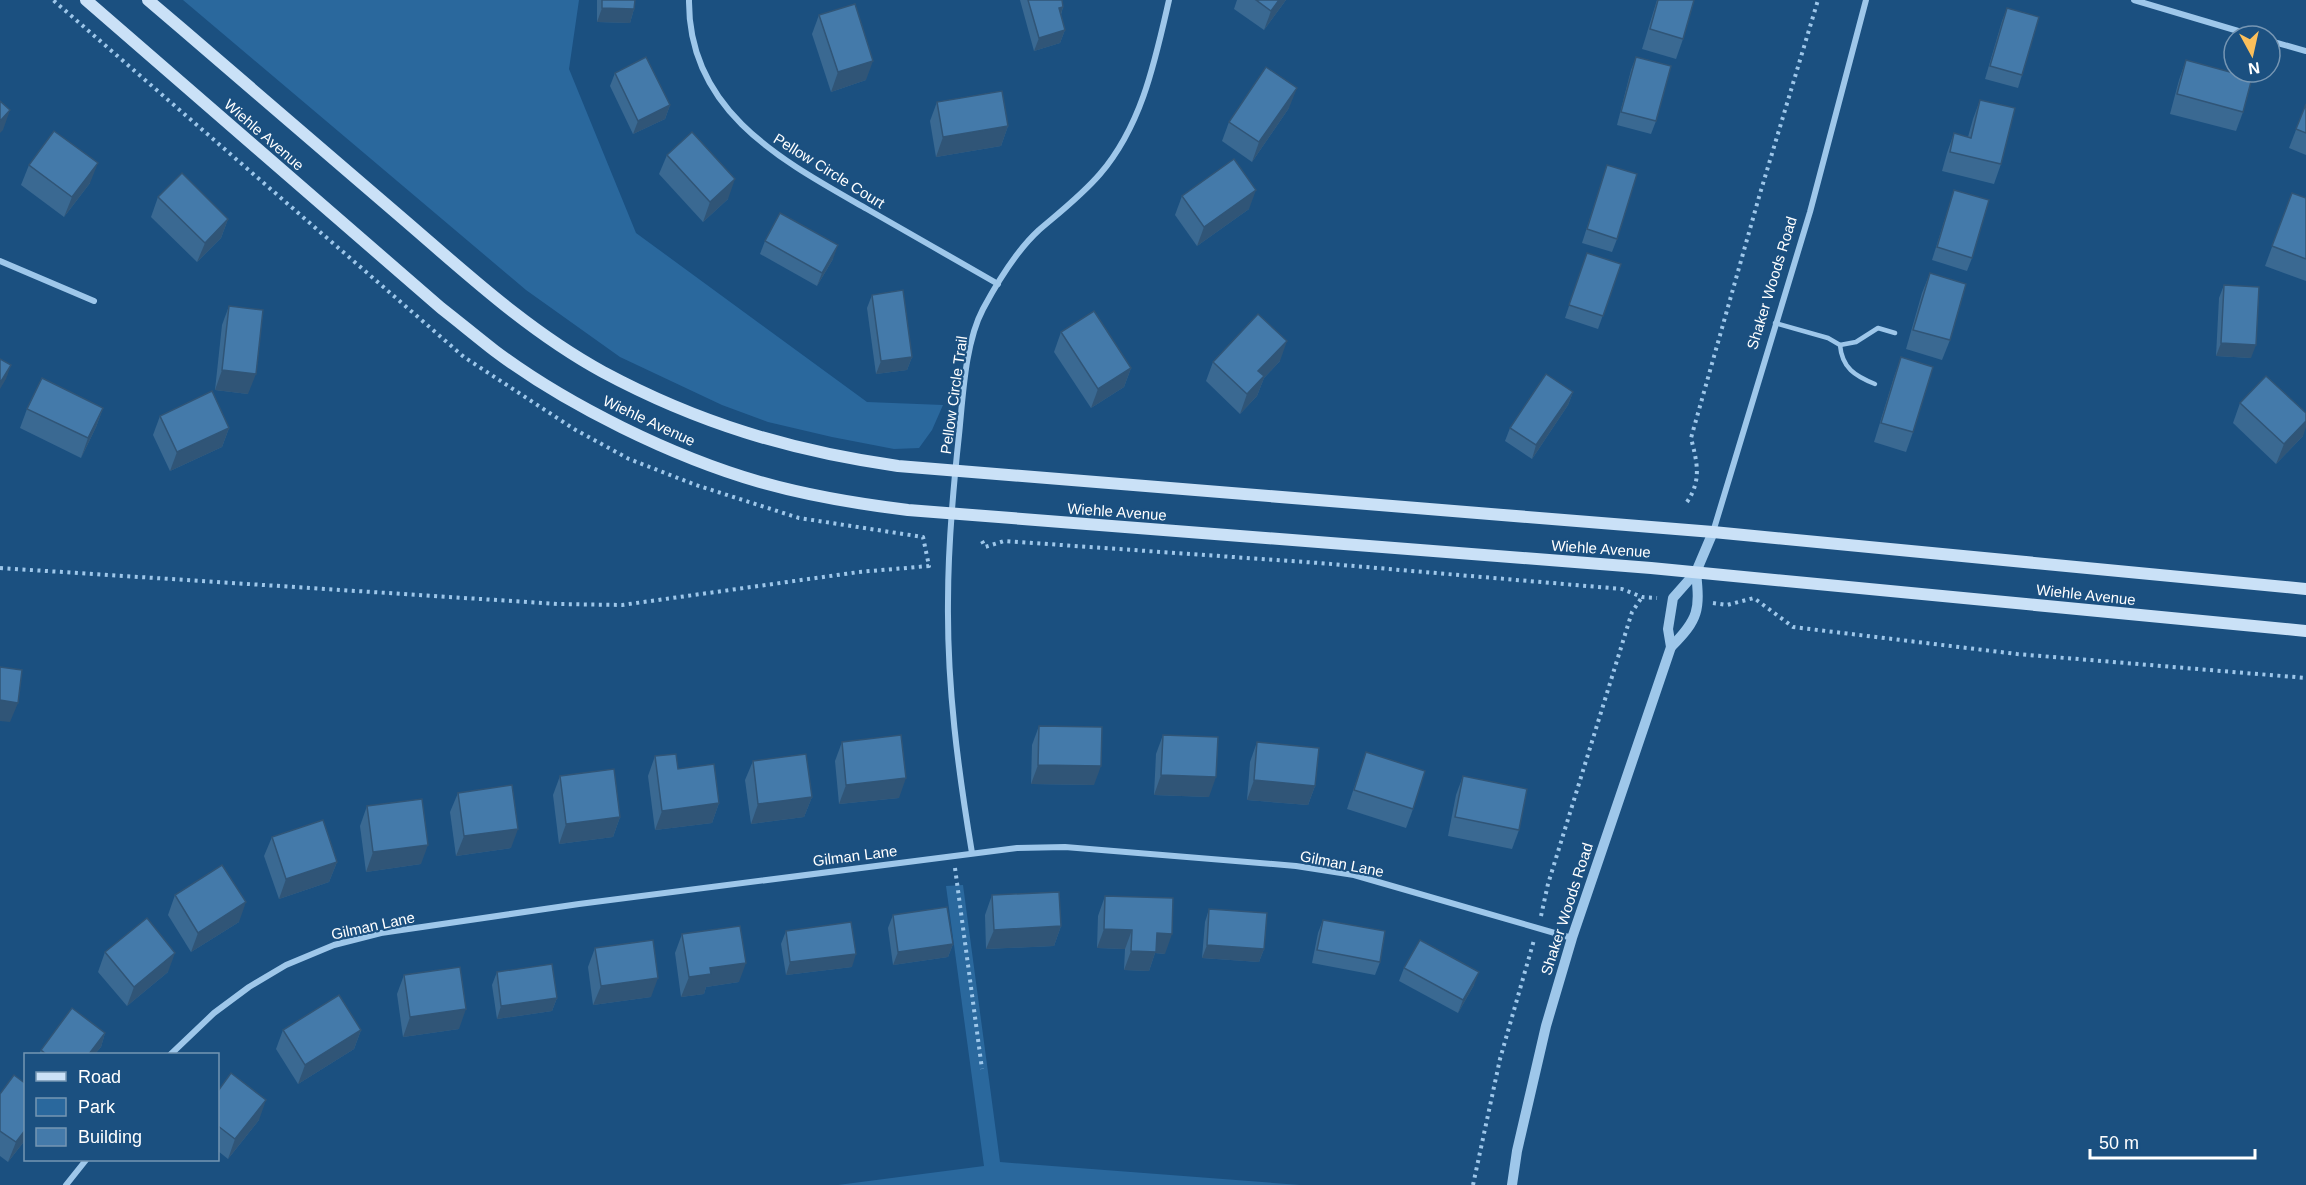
<svg xmlns="http://www.w3.org/2000/svg" width="2306" height="1185" viewBox="0 0 2306 1185" font-family="Helvetica,sans-serif">
<rect width="100%" height="100%" fill="#1b5080"/>
<g fill="#2a689d">
<polygon points="183,0 579,0 569,69 636,233 867,402 943,405 932,430 919,448 894,449 832,437 768,422 722,405 620,357 526,290"/>
<polygon points="963,885 1000,1162 1300,1185 838,1185 984,1166 946,886"/>
</g>
<g fill="none" stroke-linecap="round" stroke-linejoin="round">
<g stroke="#9ec7ea" stroke-width="4" stroke-dasharray="3 4.5" stroke-linecap="butt">
<path d="M1687 502C1702 480 1697 462 1691 438L1759 197 1818 0"/>
<polyline points="982,541 985,547 1004,541 1319,563 1622,589 1642,597 1657,598"/>
<polyline points="0,568 558,604 622,605 859,572 929,566 923,537 799,518 696,485 629,459 574,429 464,357 53,0"/>
<polyline points="1713,603 1727,605 1754,598 1793,627 2017,654 2306,678"/>
<polyline points="955,868 982,1069"/>
<polyline points="1541,916 1548,884 1632,612 1642,597"/>
<polyline points="1473,1185 1500,1059 1534,940"/>
</g>
<g stroke="#9ec7ea" stroke-width="4.5">
<polyline points="1775,323 1828,338 1840,345 1856,342 1878,328 1895,333"/>
<path d="M1840 345C1842 368 1855 376 1875 384"/>
</g>
<g stroke="#9ec7ea" stroke-width="6">
<path d="M689 0C688 112 783 161 867 209 911 234 954 259 998 284"/>
<polyline points="2134,0 2255,36"/>
<polyline points="2270,41 2306,51"/>
<polyline points="0,261 94,301"/>
<polyline points="1713,532 1810,212 1866,0"/>
<path d="M972 853C958 769 947 686 948 601 948 545 953 490 959 435 963 396 965 343 983 309 998 281 1016 251 1039 230 1060 212 1082 195 1100 174 1142 125 1155 61 1169 0"/>
<polyline points="171,1054 214,1013 249,987 286,965 334,945 381,933 579,904 1017,848 1065,847 1296,866 1354,875 1572,938"/>
<polyline points="66,1185 86,1160"/>
</g>
<g stroke="#9ec7ea" stroke-width="10">
<polyline points="1671,647 1668,629 1673,598 1696,572 1713,532"/>
<path d="M1512 1185 1517 1151 1546 1026 1572 938 1671 647C1699 619 1700 610 1696 572"/>
</g>
<g stroke="#cae1f7" stroke-width="12">
<path d="M86 0 441 308C459 322 477 337 495 351 567 405 673 457 760 482 809 496 858 504 908 510L1651 568 2306 631"/>
<path d="M148 0C233 72 317 145 402 218 466 273 528 331 603 372 698 423 791 451 898 466L1713 532 2306 589"/>
</g>
</g>
<g fill="#3a6992">
<polygon points="597,0 635,0 634,9 630,23 597,22"/>
<polygon points="1020,0 1062,0 1063,7 1061,15 1065,30 1060,43 1034,51"/>
<polygon points="1237,0 1286,0 1264,30 1234,9"/>
<polygon points="1657,0 1694,0 1683,39 1676,59 1642,49"/>
<polygon points="2007,8 2022,75 2018,88 1985,79 2002,21"/>
<polygon points="819,15 866,80 831,92 812,34"/>
<polygon points="1636,57 1656,121 1651,134 1617,125 1631,70"/>
<polygon points="2186,60 2243,112 2236,131 2170,114 2179,80"/>
<polygon points="615,73 670,105 665,119 633,134 610,86"/>
<polygon points="1980,100 2001,164 1994,184 1942,171 1947,153 1954,133 1968,137 1973,119"/>
<polygon points="937,102 1008,126 1001,146 936,157 930,121"/>
<polygon points="2306,104 2306,155 2289,148"/>
<polygon points="1289,108 1252,162 1222,141 1229,122"/>
<polygon points="667,155 728,199 703,222 659,174"/>
<polygon points="29,165 90,183 64,217 21,185"/>
<polygon points="1607,165 1617,239 1612,252 1582,243"/>
<polygon points="1954,190 1972,258 1967,271 1932,260"/>
<polygon points="2292,193 2306,198 2306,281 2265,266"/>
<polygon points="1182,196 1249,209 1197,246 1175,215"/>
<polygon points="158,197 228,219 221,238 197,262 151,217"/>
<polygon points="765,241 833,259 817,286 760,254"/>
<polygon points="1587,253 1621,264 1598,329 1565,318"/>
<polygon points="1930,273 1950,340 1942,360 1906,349 1922,293"/>
<polygon points="2224,285 2251,358 2216,356 2219,298"/>
<polygon points="872,295 912,357 907,370 876,374 867,308"/>
<polygon points="229,306 248,394 215,390 222,325"/>
<polygon points="1061,332 1131,368 1124,387 1091,408 1054,352"/>
<polygon points="1901,357 1913,432 1906,452 1874,442 1894,377"/>
<polygon points="1280,361 1264,378 1257,396 1240,414 1206,381 1213,362"/>
<polygon points="1573,392 1568,405 1532,459 1505,441 1510,428"/>
<polygon points="2240,403 2303,436 2276,464 2233,423"/>
<polygon points="103,408 96,427 81,458 20,428 27,409"/>
<polygon points="160,416 229,428 222,447 170,471 153,435"/>
<polygon points="1039,726 1094,785 1031,784 1032,745"/>
<polygon points="1163,735 1209,797 1154,795 1156,754"/>
<polygon points="842,742 899,798 839,804 835,761"/>
<polygon points="1257,742 1315,786 1308,805 1247,800 1250,762"/>
<polygon points="1366,752 1413,809 1406,828 1347,809"/>
<polygon points="655,756 678,769 719,803 712,823 655,830 648,776"/>
<polygon points="753,761 812,797 804,817 751,824 745,780"/>
<polygon points="560,776 620,817 613,837 559,844 553,795"/>
<polygon points="1463,776 1519,830 1512,849 1448,836 1456,795"/>
<polygon points="458,793 511,848 456,856 450,812"/>
<polygon points="367,806 421,864 366,872 360,826"/>
<polygon points="272,837 337,862 329,882 279,899 264,856"/>
<polygon points="175,895 239,922 191,952 168,915"/>
<polygon points="992,895 1061,926 1054,946 986,949 985,915"/>
<polygon points="1105,896 1165,954 1155,953 1149,971 1124,970 1125,949 1097,948 1098,916"/>
<polygon points="1209,909 1264,949 1259,962 1202,958 1205,922"/>
<polygon points="893,915 953,944 948,957 893,965 888,928"/>
<polygon points="1323,920 1380,962 1375,975 1312,963 1318,933"/>
<polygon points="786,931 852,967 786,975 781,944"/>
<polygon points="682,934 739,982 706,987 704,994 681,997 675,953"/>
<polygon points="595,948 651,997 593,1005 588,967"/>
<polygon points="105,952 168,972 127,1006 98,972"/>
<polygon points="1404,968 1474,985 1458,1013 1399,981"/>
<polygon points="497,972 557,998 552,1011 497,1019 492,985"/>
<polygon points="404,975 459,1029 403,1037 397,994"/>
<polygon points="283,1030 361,1030 354,1049 298,1084 276,1049"/>
<polygon points="105,1033 101,1047 95,1054 39,1054 41,1050"/>
<polygon points="218,1091 259,1120 228,1159 218,1151"/>
<polygon points="0,1094 26,1139 8,1162 0,1156"/>
</g>
<g fill="#305577">
<polygon points="1279,0 1286,0 1264,30 1271,11"/>
<polygon points="1063,7 1059,20 1059,8"/>
<polygon points="602,8 634,9 630,23 597,22"/>
<polygon points="1065,30 1060,43 1034,51 1039,38"/>
<polygon points="873,61 866,80 831,92 838,72"/>
<polygon points="1297,88 1289,108 1252,162 1259,142"/>
<polygon points="670,105 665,119 633,134 638,121"/>
<polygon points="10,110 3,130 0,133 0,121"/>
<polygon points="1008,126 1001,146 936,157 943,137"/>
<polygon points="98,163 90,183 64,217 72,197"/>
<polygon points="735,179 728,199 703,222 710,202"/>
<polygon points="1256,190 1249,209 1197,246 1204,227"/>
<polygon points="228,219 221,238 197,262 205,243"/>
<polygon points="838,245 833,259 817,286 822,273"/>
<polygon points="1287,341 1280,361 1264,378 1257,396 1240,414 1247,394 1258,371"/>
<polygon points="2221,343 2256,345 2251,358 2216,356"/>
<polygon points="912,357 907,370 876,374 881,361"/>
<polygon points="11,365 6,379 0,389 0,383"/>
<polygon points="1131,368 1124,387 1091,408 1098,389"/>
<polygon points="222,370 256,374 248,394 215,390"/>
<polygon points="1573,392 1568,405 1532,459 1536,445"/>
<polygon points="103,408 96,427 81,458 88,438"/>
<polygon points="2306,421 2306,427 2303,436 2276,464 2284,444"/>
<polygon points="229,428 222,447 170,471 177,452"/>
<polygon points="0,700 18,703 10,722 0,721"/>
<polygon points="1038,765 1101,766 1094,785 1031,784"/>
<polygon points="1161,775 1216,777 1209,797 1154,795"/>
<polygon points="906,778 899,798 839,804 846,785"/>
<polygon points="1254,780 1315,786 1308,805 1247,800"/>
<polygon points="812,797 804,817 751,824 758,804"/>
<polygon points="719,803 712,823 655,830 662,811"/>
<polygon points="620,817 613,837 559,844 566,824"/>
<polygon points="518,829 511,848 456,856 464,836"/>
<polygon points="428,845 421,864 366,872 373,852"/>
<polygon points="337,862 329,882 279,899 286,879"/>
<polygon points="246,902 239,922 191,952 198,933"/>
<polygon points="1061,926 1054,946 986,949 994,930"/>
<polygon points="1104,929 1132,930 1125,949 1097,948"/>
<polygon points="1157,933 1172,934 1165,954 1155,953 1149,971 1124,970 1131,951"/>
<polygon points="953,944 948,957 893,965 898,952"/>
<polygon points="1207,945 1264,949 1259,962 1202,958"/>
<polygon points="175,953 168,972 127,1006 134,987"/>
<polygon points="856,954 852,967 786,975 790,962"/>
<polygon points="746,963 739,982 706,987 704,994 681,997 689,977 710,968"/>
<polygon points="1479,972 1474,985 1458,1013 1463,1000"/>
<polygon points="658,978 651,997 593,1005 601,986"/>
<polygon points="557,998 552,1011 497,1019 501,1006"/>
<polygon points="466,1009 459,1029 403,1037 410,1017"/>
<polygon points="361,1030 354,1049 298,1084 305,1065"/>
<polygon points="105,1033 101,1047 95,1054 89,1054"/>
<polygon points="266,1100 259,1120 228,1159 235,1139"/>
<polygon points="26,1129 26,1139 8,1162 16,1142"/>
</g>
<g fill="#447aaa" stroke="#305577" stroke-width="1.5">
<polygon points="602,0 635,0 634,9 602,8"/>
<polygon points="1028,0 1062,0 1063,7 1059,8 1065,30 1039,38"/>
<polygon points="1256,0 1279,0 1271,11"/>
<polygon points="1658,0 1694,0 1683,39 1650,29"/>
<polygon points="855,4 873,61 838,72 819,15"/>
<polygon points="2007,8 2039,17 2022,75 1990,66"/>
<polygon points="646,57 670,105 638,121 615,73"/>
<polygon points="1636,57 1671,66 1656,121 1621,112"/>
<polygon points="2186,60 2252,78 2243,112 2177,94"/>
<polygon points="1266,67 1297,88 1259,142 1229,122"/>
<polygon points="1002,91 1008,126 943,137 937,102"/>
<polygon points="1980,100 2015,108 2001,164 1950,152 1954,133 1971,138"/>
<polygon points="0,101 10,110 0,121"/>
<polygon points="2306,104 2306,133 2296,129"/>
<polygon points="54,131 98,163 72,197 29,165"/>
<polygon points="692,132 735,179 710,202 667,155"/>
<polygon points="1234,159 1256,190 1204,227 1182,196"/>
<polygon points="1607,165 1637,174 1617,239 1587,229"/>
<polygon points="182,173 228,219 205,243 158,197"/>
<polygon points="1954,190 1989,200 1972,258 1937,247"/>
<polygon points="2292,193 2306,198 2306,259 2272,246"/>
<polygon points="780,213 838,245 822,273 765,241"/>
<polygon points="1587,253 1621,264 1603,316 1569,305"/>
<polygon points="1930,273 1966,284 1950,340 1913,330"/>
<polygon points="2224,285 2259,287 2256,345 2221,343"/>
<polygon points="903,290 912,357 881,361 872,295"/>
<polygon points="229,306 263,310 256,374 222,370"/>
<polygon points="1094,311 1131,368 1098,389 1061,332"/>
<polygon points="1258,314 1287,341 1258,371 1264,376 1247,394 1213,362"/>
<polygon points="1901,357 1933,367 1913,432 1881,423"/>
<polygon points="0,359 11,365 0,383"/>
<polygon points="1546,374 1573,392 1536,445 1510,428"/>
<polygon points="2266,376 2306,413 2306,421 2284,444 2240,403"/>
<polygon points="42,378 103,408 88,438 27,409"/>
<polygon points="212,391 229,428 177,452 160,416"/>
<polygon points="0,667 22,670 18,703 0,700"/>
<polygon points="1039,726 1102,727 1101,766 1038,765"/>
<polygon points="901,735 906,778 846,785 842,742"/>
<polygon points="1163,735 1218,737 1216,777 1161,775"/>
<polygon points="1257,742 1319,748 1315,786 1254,780"/>
<polygon points="1366,752 1425,771 1413,809 1354,790"/>
<polygon points="676,754 678,769 714,764 719,803 662,811 655,756"/>
<polygon points="806,754 812,797 758,804 753,761"/>
<polygon points="614,769 620,817 566,824 560,776"/>
<polygon points="1463,776 1527,789 1519,830 1455,817"/>
<polygon points="512,785 518,829 464,836 458,793"/>
<polygon points="422,799 428,845 373,852 367,806"/>
<polygon points="323,820 337,862 286,879 272,837"/>
<polygon points="222,865 246,902 198,933 175,895"/>
<polygon points="1059,892 1061,926 994,930 992,895"/>
<polygon points="1105,896 1173,898 1172,934 1157,933 1156,952 1131,951 1132,930 1104,929"/>
<polygon points="947,907 953,944 898,952 893,915"/>
<polygon points="1209,909 1267,913 1264,949 1207,945"/>
<polygon points="147,918 175,953 134,987 105,952"/>
<polygon points="1323,920 1385,931 1380,962 1317,950"/>
<polygon points="851,922 856,954 790,962 786,931"/>
<polygon points="740,926 746,963 710,968 711,974 689,977 682,934"/>
<polygon points="653,940 658,978 601,986 595,948"/>
<polygon points="1420,940 1479,972 1463,1000 1404,968"/>
<polygon points="552,964 557,998 501,1006 497,972"/>
<polygon points="460,967 466,1009 410,1017 404,975"/>
<polygon points="339,995 361,1030 305,1065 283,1030"/>
<polygon points="72,1008 105,1033 89,1054 46,1054 41,1050"/>
<polygon points="231,1073 266,1100 235,1139 218,1126 218,1091"/>
<polygon points="14,1075 26,1084 26,1129 16,1142 0,1131 0,1094"/>
</g>
<g text-anchor="middle" stroke-width="4.5" stroke-linejoin="round" paint-order="stroke">
<g font-size="15" fill="#fff" stroke="#1b5080">
<text transform="translate(264 135) rotate(41)" y="5">Wiehle Avenue</text>
<text transform="translate(829 171) rotate(32)" y="5">Pellow Circle Court</text>
<text transform="translate(1772 283) rotate(-73)" y="5">Shaker Woods Road</text>
<text transform="translate(954 395) rotate(-82)" y="5">Pellow Circle Trail</text>
<text transform="translate(649 421) rotate(25)" y="5">Wiehle Avenue</text>
<text transform="translate(1117 512) rotate(4)" y="5">Wiehle Avenue</text>
<text transform="translate(1601 549) rotate(4)" y="5">Wiehle Avenue</text>
<text transform="translate(2086 595) rotate(6)" y="5">Wiehle Avenue</text>
<text transform="translate(855 856) rotate(-7)" y="5">Gilman Lane</text>
<text transform="translate(1342 864) rotate(11)" y="5">Gilman Lane</text>
<text transform="translate(1567 909) rotate(-72)" y="5">Shaker Woods Road</text>
<text transform="translate(373 926) rotate(-12)" y="5">Gilman Lane</text>
</g>
</g>
<rect x="24" y="1053" width="195" height="108" fill="#1b5080" stroke="#7696b3" stroke-width="1.5"/>
<rect x="36" y="1072" width="30" height="9" fill="#cae1f7" stroke="#7696b3" stroke-width="1.5"/>
<text x="78" y="1083" font-size="18" fill="#ffffff">Road</text>
<rect x="36" y="1098" width="30" height="18" fill="#2a689d" stroke="#7696b3" stroke-width="1.5"/>
<text x="78" y="1113" font-size="18" fill="#ffffff">Park</text>
<rect x="36" y="1128" width="30" height="18" fill="#447aaa" stroke="#7696b3" stroke-width="1.5"/>
<text x="78" y="1143" font-size="18" fill="#ffffff">Building</text>
<g transform="translate(2252 54) rotate(172)"><circle r="28" fill="#1b5080" stroke="#7696b3" stroke-width="1.5"/>
<path d="M0-4.5L10 22L0 15L-10 22Z" fill="#fbbf5b"/>
<text y="-9" font-size="16" font-weight="bold" text-anchor="middle" fill="#ffffff">N</text>
</g>
<path d="M2090 1149v9h165v-9" fill="none" stroke="#ffffff" stroke-width="3"/>
<text x="2099" y="1149" font-size="18" fill="#ffffff" stroke="#1b5080" stroke-width="4.5" paint-order="stroke">50 m</text>
</svg>
